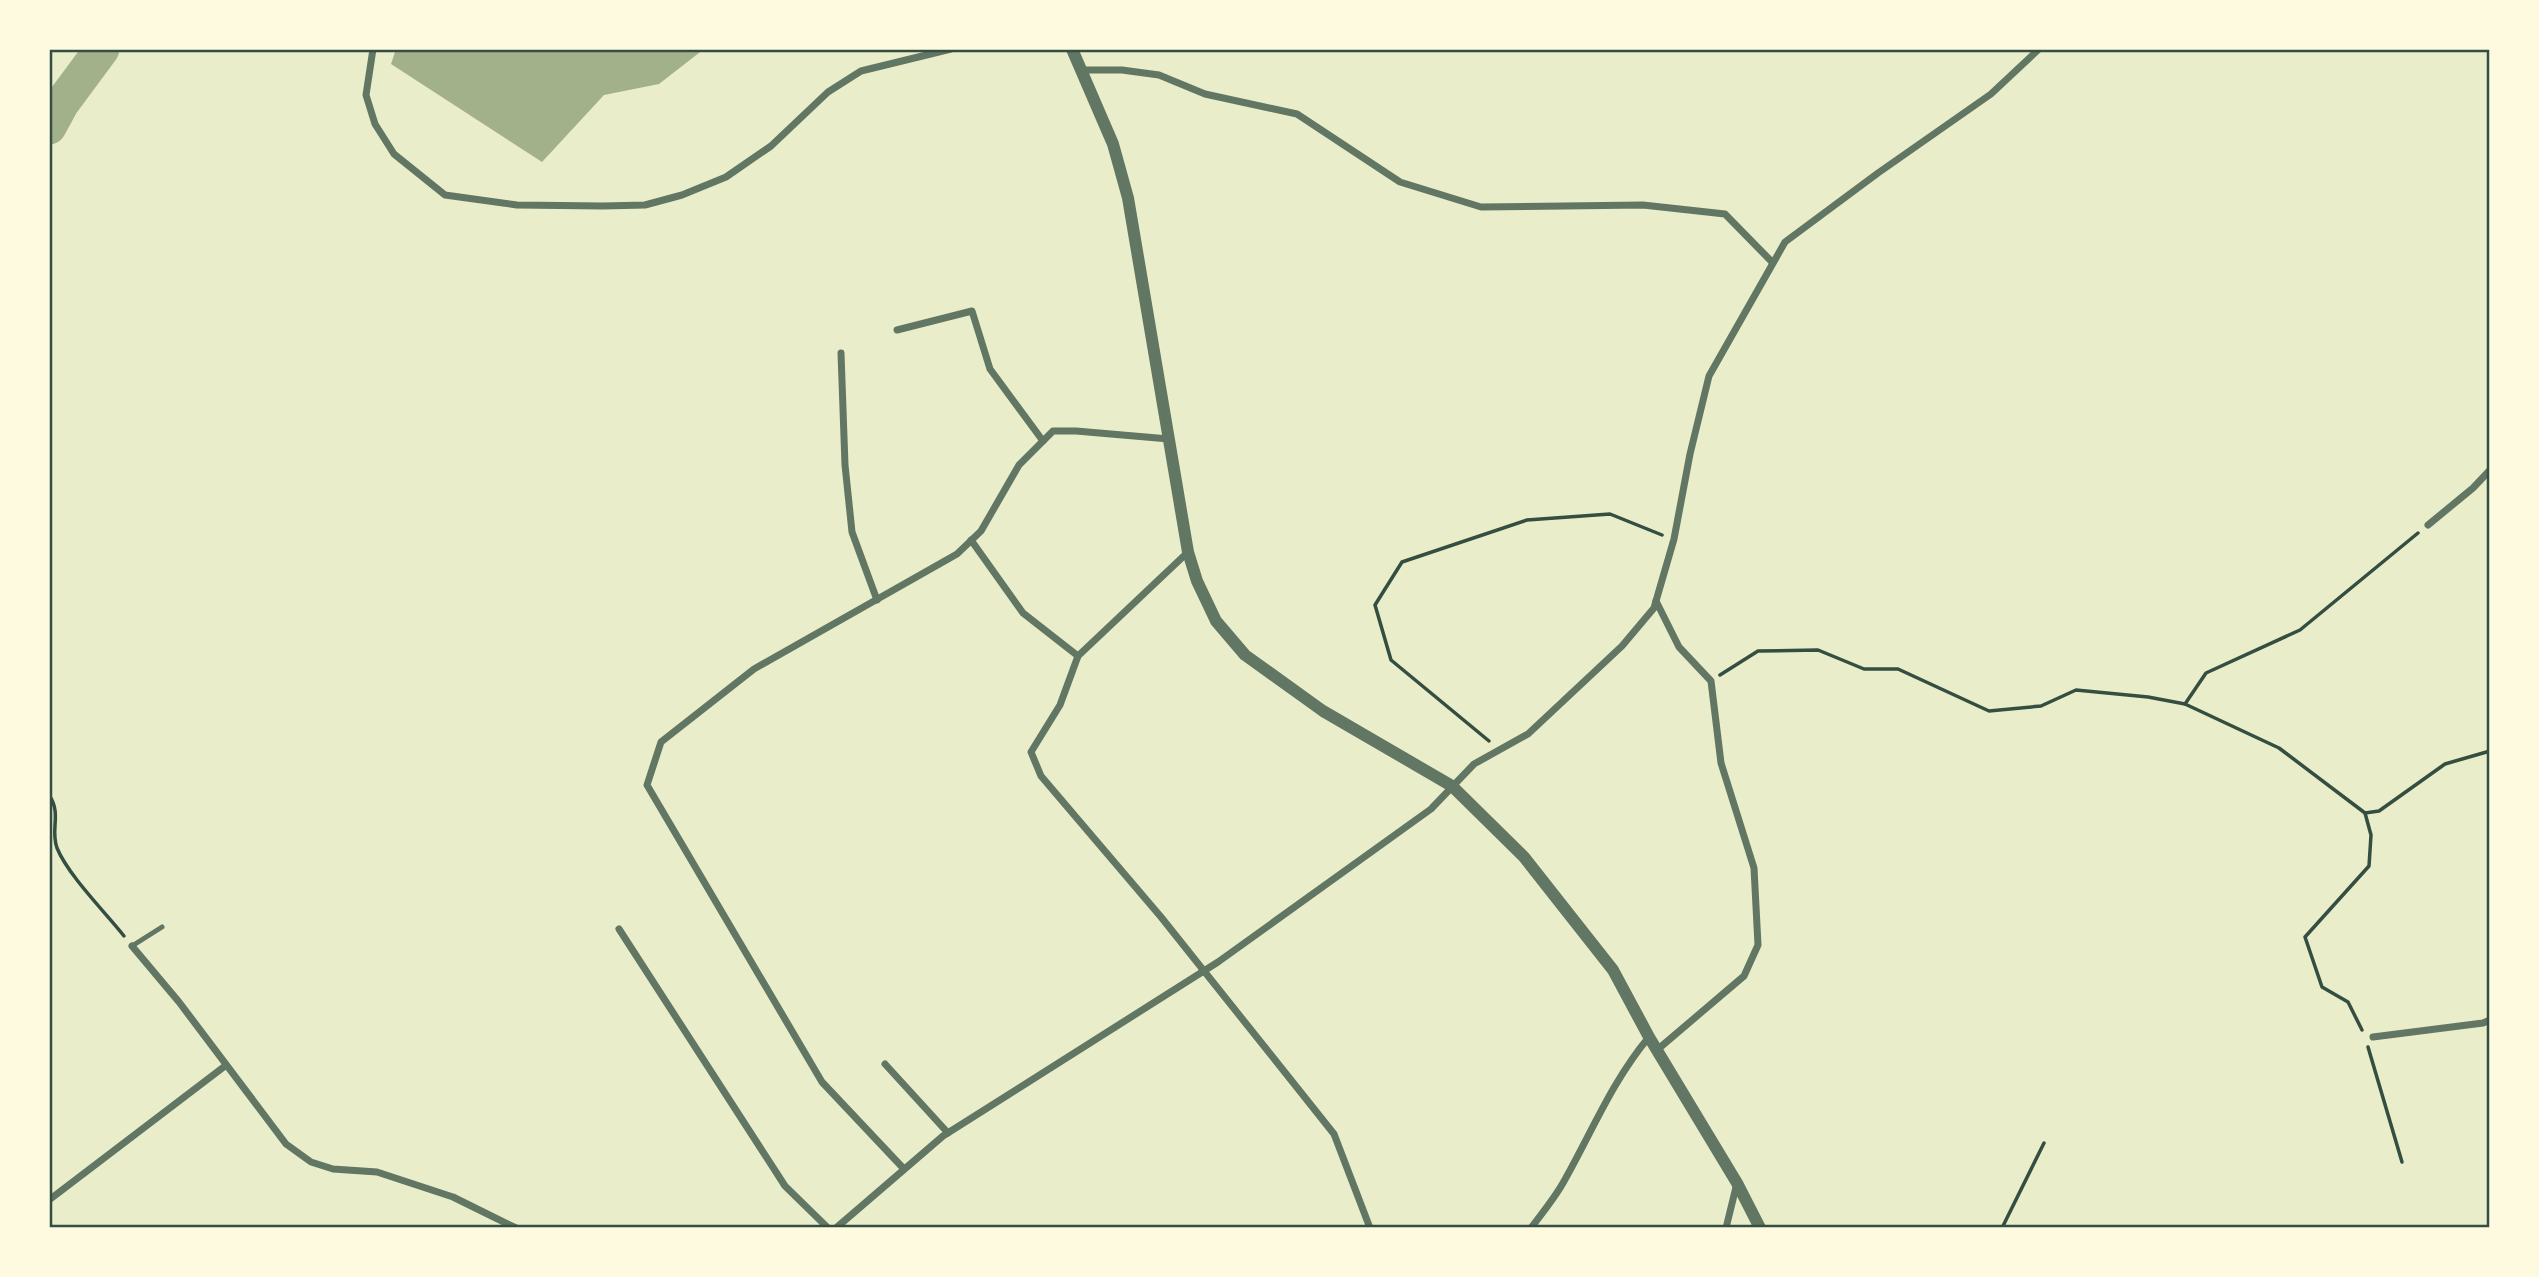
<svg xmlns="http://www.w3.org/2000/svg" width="2539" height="1277" viewBox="0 0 2539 1277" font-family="Spectral,serif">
<rect width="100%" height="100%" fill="#e9edc9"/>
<polygon fill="#a3b18a" points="396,49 704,49 659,84 604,95 542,162 391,64"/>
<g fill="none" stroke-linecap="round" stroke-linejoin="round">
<polyline stroke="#a3b18a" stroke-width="35" points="49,127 62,103 102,49"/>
<g stroke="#344e41" stroke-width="3.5">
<polyline points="1720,675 1758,651 1818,650 1864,669 1898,669 1989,711 2041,706 2076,690 2148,697 2185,704 2206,673 2300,630 2418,533"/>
<polyline points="2185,704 2279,748 2365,813 2379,811 2445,764 2490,751"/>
<polyline points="1489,741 1391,660 1375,605 1402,562 1527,520 1610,514 1662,535"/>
<path d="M49 795C62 814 50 829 57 848 68 875 105 912 124 936"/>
<polyline points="2362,1030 2348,1002 2322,987 2305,937 2369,866 2371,835 2365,813"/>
<polyline points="2368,1047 2402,1162"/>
<polyline points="2002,1228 2044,1143"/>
</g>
<polyline stroke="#617663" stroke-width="5" points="132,946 162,927"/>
<g stroke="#617663" stroke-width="7">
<polyline points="373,49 366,95 375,124 394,154 445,195 517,205 603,206 645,205 682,195 726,177 771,146 828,92 861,71 951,49"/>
<polyline points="1081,70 1122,70 1159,75 1205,94 1297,114 1400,182 1481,207 1643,205 1725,214 1772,262"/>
<polyline points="897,330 972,311 990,369 1043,441"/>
<polyline points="841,353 845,465 852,532 877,600"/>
<polyline points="2428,525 2473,488 2490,470"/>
<polyline points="971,540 1023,613 1078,656"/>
<polyline points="1188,552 1078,656 1060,705 1031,752 1041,776 1161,917 1334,1134 1370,1228"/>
<polyline points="1656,601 1679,647 1711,681 1721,763 1754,868 1758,945 1744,976 1657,1050"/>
<polyline points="619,929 785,1186 828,1228"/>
<polyline points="132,946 179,1002 286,1144 311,1162 333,1169 377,1172 453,1197 516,1228"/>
<polyline points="2373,1037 2483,1023 2490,1020"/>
<polyline points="885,1064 948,1133"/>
<polyline points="904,1169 822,1082 647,785 661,742 754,669 957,554 981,531 1019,465 1053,431 1076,431 1169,439"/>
<polyline points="49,1200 225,1066"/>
<polyline points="836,1228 943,1136 1218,962 1431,809 1474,764 1528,734 1622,646 1654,608 1656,601 1674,539 1690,454 1709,376 1785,242 1878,173 1991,94 2039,49"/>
<path d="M1531 1228C1542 1213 1554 1199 1563 1183 1591 1134 1612 1081 1649 1037"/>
<polyline points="1726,1228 1737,1183"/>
</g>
<polyline stroke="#617663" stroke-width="12" points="1072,49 1113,144 1128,198 1188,552 1197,581 1216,621 1245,655 1323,711 1452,786 1524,857 1613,970 1649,1037 1737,1183 1760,1228"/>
</g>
<rect width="2539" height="1277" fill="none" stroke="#fefae0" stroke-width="102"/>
<rect x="51" y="51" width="2437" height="1175" fill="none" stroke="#344e41" stroke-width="2.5"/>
</svg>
